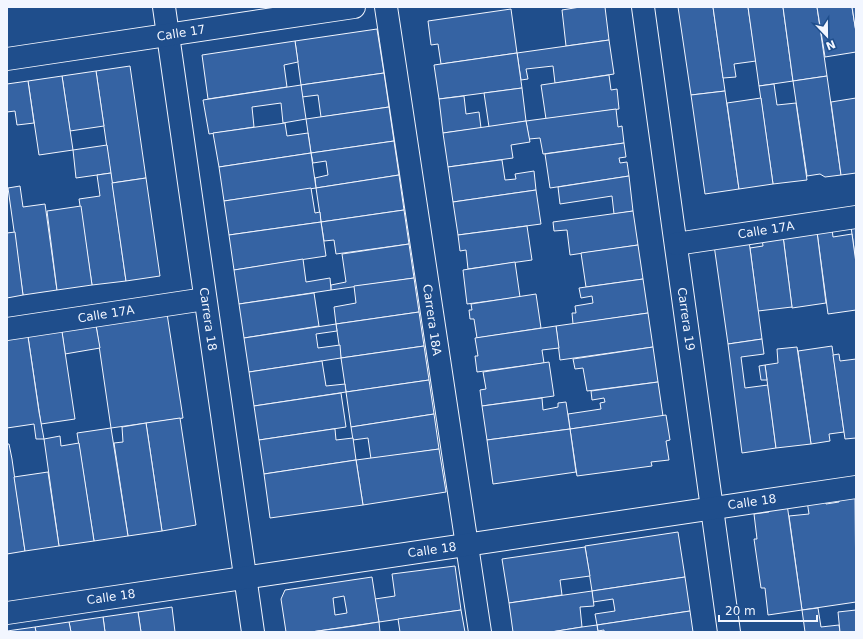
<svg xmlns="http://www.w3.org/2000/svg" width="863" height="639" viewBox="0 0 863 639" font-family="'DejaVu Sans',sans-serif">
<rect width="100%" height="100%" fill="#1f4e8c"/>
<g fill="#3563a3" stroke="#f2f6ff" fill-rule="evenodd">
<polygon points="580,7 605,7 609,40 566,46 562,10"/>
<polygon points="678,7 713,7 725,91 691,95"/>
<polygon points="713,7 748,7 756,61 734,64 736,77 723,78"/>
<polygon points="748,7 783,7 793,81 759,86"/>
<polygon points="783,7 817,7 827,76 793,81"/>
<polygon points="817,7 852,7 856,32 856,52 825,57"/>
<polygon points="852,7 856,7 856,32"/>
<polygon points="511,9 517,53 441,64 438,44 431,45 428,21"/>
<polygon points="377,29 384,73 301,85 295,41"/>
<polygon points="609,40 614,74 555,83 553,66 526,69 528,79 521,80 517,53"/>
<polygon points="295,41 298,62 284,65 287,87 208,99 202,55"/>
<polygon points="517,53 522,88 439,99 434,65"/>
<polygon points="130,66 146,178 112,183 96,71"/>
<polygon points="96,71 104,126 70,131 62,76"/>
<polygon points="384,73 389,107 321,117 318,95 302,97 301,85"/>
<polygon points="609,75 611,90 617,89 619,109 546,119 541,85"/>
<polygon points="62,76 73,150 39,155 28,81"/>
<polygon points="827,76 841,175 825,177 820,174 807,176 793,81"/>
<polygon points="28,81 34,123 17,125 15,111 7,112 7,84"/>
<polygon points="774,84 777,105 796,103 807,180 773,184 759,86"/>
<polygon points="301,85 306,119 283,123 281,103 252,107 254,127 209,134 203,100"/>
<polygon points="522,88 526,121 489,127 484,93"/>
<polygon points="725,91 739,189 705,194 691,95"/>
<polygon points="464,96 466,114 479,112 481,128 443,133 439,99"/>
<polygon points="761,98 773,184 739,189 727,103"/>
<polygon points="856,98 856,173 841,175 831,102"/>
<polygon points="389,107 394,141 311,153 306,119"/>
<polygon points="616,109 618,127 622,126 624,143 543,154 540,138 529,139 526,121"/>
<polygon points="526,121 530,142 511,145 513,158 448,167 443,133"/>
<polygon points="285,123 287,136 308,133 311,153 219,167 213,133"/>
<polygon points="394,141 399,175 316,188 315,178 328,175 326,161 313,163 311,153"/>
<polygon points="624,143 626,157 619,158 620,163 627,162 629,176 550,188 545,154"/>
<polygon points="107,145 111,173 76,178 73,150"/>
<polygon points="311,153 316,188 224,201 219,167"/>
<polygon points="500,160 502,160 505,180 516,179 515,174 534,171 536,190 453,202 448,167"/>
<polygon points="111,173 126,281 92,285 79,199 100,196 97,175"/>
<polygon points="399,175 404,210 321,222 316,188"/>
<polygon points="629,176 633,211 614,214 612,196 560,204 558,187"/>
<polygon points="146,178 160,276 126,281 112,183"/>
<polygon points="20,186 23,207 45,204 57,290 23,295 8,188"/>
<polygon points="311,188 315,213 320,212 321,222 229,235 224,201"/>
<polygon points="536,190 541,224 458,235 453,202"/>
<polygon points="81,206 92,285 57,290 47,211"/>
<polygon points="404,210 409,244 336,254 334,240 324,241 321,222"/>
<polygon points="633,211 638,245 570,255 567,230 554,231 553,222"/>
<polygon points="321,222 326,256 234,270 229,235"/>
<polygon points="856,223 856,263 851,227"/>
<polygon points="527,226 532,260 468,269 466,250 460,251 458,235"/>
<polygon points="832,229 833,237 852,234 856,263 856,310 828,314 817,232"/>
<polygon points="15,232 23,295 7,298 7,233"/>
<polygon points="817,232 826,303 792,308 783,236"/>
<polygon points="783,236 792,307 758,311 750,248 763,246 762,239"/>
<polygon points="749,241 762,339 728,344 714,245"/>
<polygon points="409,244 414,278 331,290 331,285 346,282 342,254"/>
<polygon points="638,245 643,279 586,287 581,253"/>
<polygon points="303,259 306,282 330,278 331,290 239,304 234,270"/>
<polygon points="515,262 520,297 467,304 463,270"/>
<polygon points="414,278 419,312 336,324 334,307 356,303 354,286"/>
<polygon points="643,279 648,313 573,324 572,313 576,313 575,306 593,303 592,296 581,298 579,288"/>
<polygon points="314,293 319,326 244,338 239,304"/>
<polygon points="536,294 541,328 477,338 474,319 470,319 469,310 472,310 471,304"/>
<polygon points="166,307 183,418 111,428 95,318"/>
<polygon points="419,312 424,346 341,358 336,324"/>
<polygon points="648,313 653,347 560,360 556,326"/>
<polygon points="95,320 100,348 65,354 61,325"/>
<polygon points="336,324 337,331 316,334 318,348 340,345 341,358 249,372 244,338"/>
<polygon points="61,325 75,419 41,424 27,330"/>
<polygon points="556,326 559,348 542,350 544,363 477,372 475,356 478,356 475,338"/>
<polygon points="27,330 39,412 44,439 36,439 34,424 7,428 7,333"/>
<polygon points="762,339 764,354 741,357 745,388 768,385 776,448 742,453 728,344"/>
<polygon points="424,346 429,380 346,392 341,358"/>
<polygon points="832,346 844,432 829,434 830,441 811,444 798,351"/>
<polygon points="653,347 658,382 587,391 583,368 575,369 573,359"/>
<polygon points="797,347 811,444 776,448 765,365 778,363 777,349"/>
<polygon points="839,354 840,361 856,359 856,438 845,439 833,355"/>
<polygon points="322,361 326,386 345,384 346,392 254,406 249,372"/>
<polygon points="549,362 554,396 482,406 480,390 486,389 483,372"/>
<polygon points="765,365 767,380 761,380 759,366"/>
<polygon points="429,380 434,414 351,427 346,392"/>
<polygon points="658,382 663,416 570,429 568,414 601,409 600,403 605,402 604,398 592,400 591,391"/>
<polygon points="341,393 346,427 259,440 254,406"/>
<polygon points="542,398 543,410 558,407 558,403 566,402 570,429 487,440 482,406"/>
<polygon points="434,414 439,449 371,459 368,438 353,440 351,427"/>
<polygon points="666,415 670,440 666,441 669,460 651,462 652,466 577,476 570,429"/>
<polygon points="180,418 196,525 162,531 146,423"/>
<polygon points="146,423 162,531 128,536 114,443 123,442 122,427"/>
<polygon points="111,428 128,536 94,541 77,433"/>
<polygon points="333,429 335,429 336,440 353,438 356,460 264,474 259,440"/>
<polygon points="570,429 576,472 493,484 487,440"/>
<polygon points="60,436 61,446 79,443 94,541 59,546 44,439"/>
<polygon points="7,444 9,444 12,459 25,551 7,554"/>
<polygon points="439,449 446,492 363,505 356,460"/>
<polygon points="356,460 363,505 270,518 264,474"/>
<polygon points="48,472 59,546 25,551 14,477"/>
<polygon points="855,495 856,602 802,610 789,516 809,514 807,501 825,499 826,504 839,502 839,497"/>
<polygon points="787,504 802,610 768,615 765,588 761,588 754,539 757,539 754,514 769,512 770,507"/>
<polygon points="678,532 685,577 592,591 585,546"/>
<polygon points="585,547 590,576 560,580 562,595 509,603 502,559"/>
<polygon points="455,566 461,610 379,622 375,599 395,596 392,574"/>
<path d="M372 577 379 622 311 632H286L281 599 285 590ZM344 596 347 613 335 615 333 598Z"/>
<polygon points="685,577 690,611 597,625 595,614 615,611 613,599 593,602 592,591"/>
<polygon points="592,591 594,606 580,607 582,627 551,632 513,632 509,603"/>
<polygon points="172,607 175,632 141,632 138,612"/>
<polygon points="818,608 821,627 839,625 840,632 805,632 802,610"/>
<polygon points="461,610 465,632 400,632 398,619"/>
<polygon points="856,610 856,632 840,632 838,612"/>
<polygon points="690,611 693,632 604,632 604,630 598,631 597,625"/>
<polygon points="138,612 141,632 105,632 103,617"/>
<polygon points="103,617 105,632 71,632 69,622"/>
<polygon points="69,622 71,632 36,632 35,627"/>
<polygon points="379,622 380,632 311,632 354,626"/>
<polygon points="597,625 598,632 551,632 582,627"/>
<polygon points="35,627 36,632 7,632 7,631"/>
</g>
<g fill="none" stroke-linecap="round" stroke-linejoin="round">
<defs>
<g id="minor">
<polyline points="164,7 253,632"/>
<polyline points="386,7 480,632"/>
<polyline points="643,7 729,632"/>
<polyline points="7,59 354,7"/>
<polyline points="676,244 856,217"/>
<polyline points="7,329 205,299"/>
<polyline points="7,613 856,487"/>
</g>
</defs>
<use href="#minor" stroke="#f2f6ff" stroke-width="24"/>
<use href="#minor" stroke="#1f4e8c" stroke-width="22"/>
</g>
<g text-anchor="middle" stroke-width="3" stroke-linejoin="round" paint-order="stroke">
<g font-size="12" fill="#f2f6ff" stroke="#1f4e8c">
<text transform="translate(181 33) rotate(-9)" y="4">Calle 17</text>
<text transform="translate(766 230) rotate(-9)" y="4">Calle 17A</text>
<text transform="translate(106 314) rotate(-9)" y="4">Calle 17A</text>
<text transform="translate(208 319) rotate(82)" y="4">Carrera 18</text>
<text transform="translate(686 319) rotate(82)" y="4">Carrera 19</text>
<text transform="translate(432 320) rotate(82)" y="4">Carrera 18A</text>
<text transform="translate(752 502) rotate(-8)" y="4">Calle 18</text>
<text transform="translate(432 550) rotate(-8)" y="4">Calle 18</text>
<text transform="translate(111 597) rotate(-8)" y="4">Calle 18</text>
</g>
</g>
<rect width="863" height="639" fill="none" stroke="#f2f6ff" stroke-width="16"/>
<g transform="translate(827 36) rotate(158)" stroke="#1f4e8c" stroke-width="3" paint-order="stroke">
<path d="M0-3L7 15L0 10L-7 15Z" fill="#f2f6ff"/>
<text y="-6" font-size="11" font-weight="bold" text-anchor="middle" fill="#f2f6ff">N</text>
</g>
<path d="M719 615v6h98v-6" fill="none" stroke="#f2f6ff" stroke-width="2"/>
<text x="725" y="615" font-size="12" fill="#f2f6ff" stroke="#1f4e8c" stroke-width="3" paint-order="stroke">20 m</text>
</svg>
